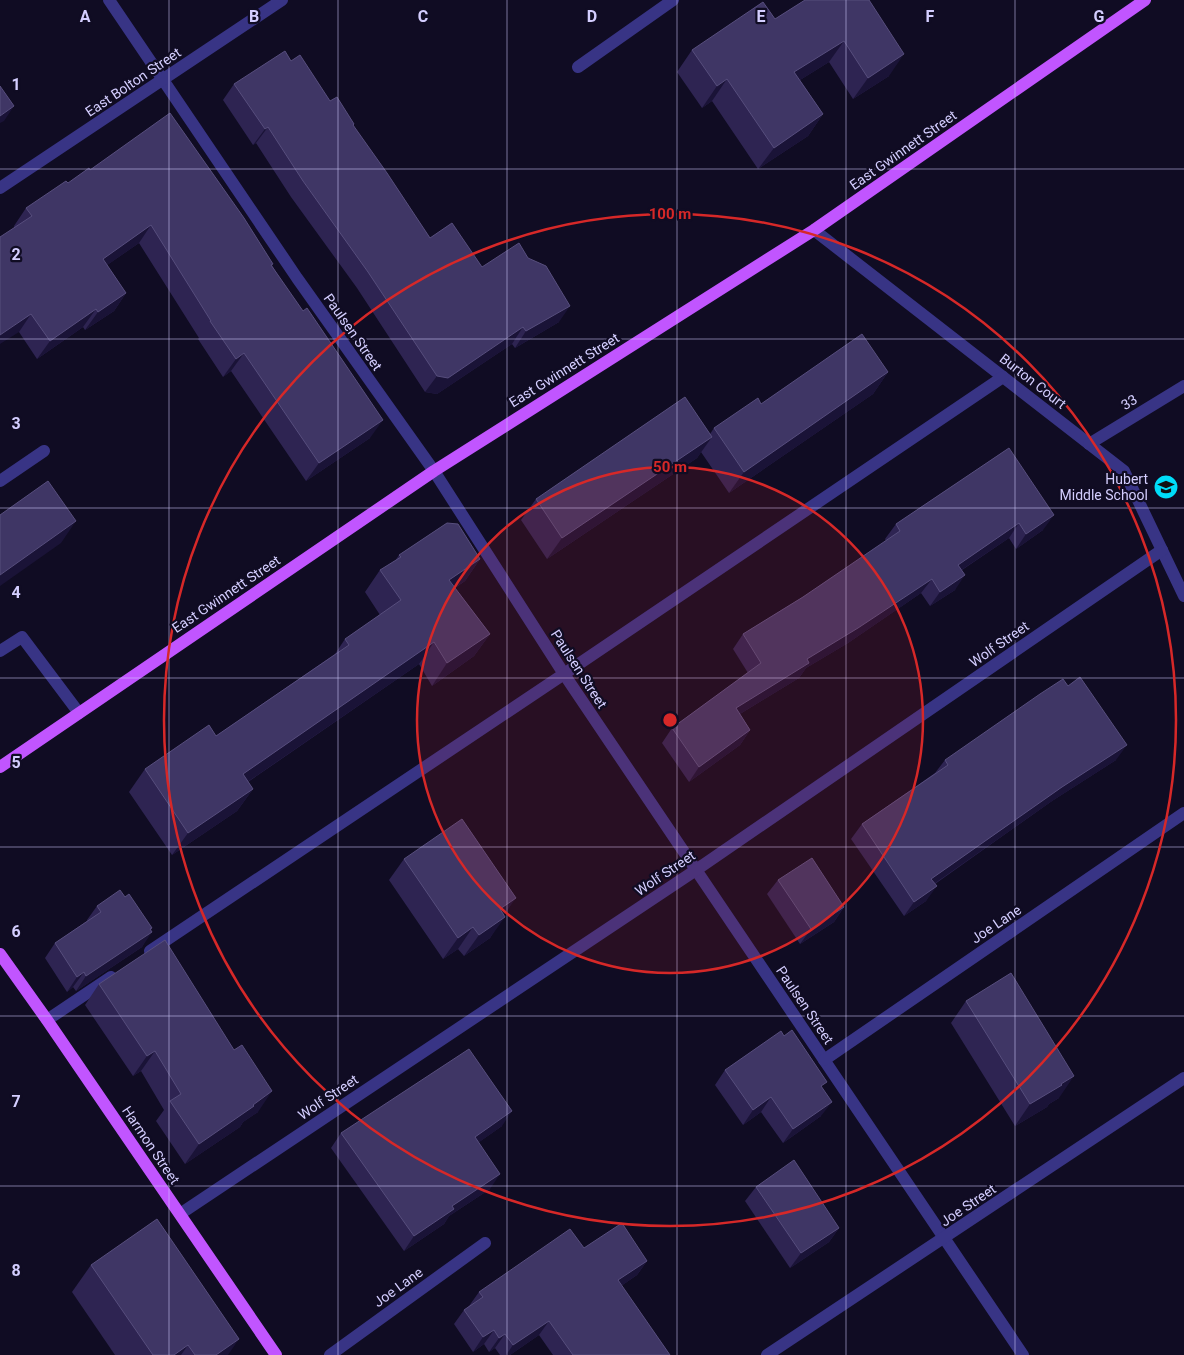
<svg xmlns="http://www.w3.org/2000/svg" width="1184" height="1355" viewBox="0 0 1184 1355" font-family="Roboto,sans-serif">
<rect width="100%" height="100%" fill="#100c23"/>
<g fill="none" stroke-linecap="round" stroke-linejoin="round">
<g stroke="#383485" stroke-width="12">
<polyline points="109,0 297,278 434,471 564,674 1023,1355"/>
<polyline points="578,67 673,0"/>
<polyline points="0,188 282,0"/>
<polyline points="814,230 1124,471 1184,596"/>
<polyline points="1089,444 1184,386"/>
<polyline points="0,481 44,451"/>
<polyline points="0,651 22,637 79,713"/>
<polyline points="150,951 564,674 1003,377"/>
<polyline points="47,1020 111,977"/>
<polyline points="824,1060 1184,813"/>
<polyline points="180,1214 696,870 1162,550"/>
<polyline points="330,1355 485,1243"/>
<polyline points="767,1355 1184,1078"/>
</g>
<g stroke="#c155ff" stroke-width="12">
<polyline points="0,767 434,471 814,230 1145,0"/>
<polyline points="0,954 47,1020 276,1355"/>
</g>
</g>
<g fill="#2e2452">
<polygon points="805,0 889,76 853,99 829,62 800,80 823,114 808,136 758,169 712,101 702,108 677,72 692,50 775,19"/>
<polygon points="291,61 353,126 430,238 482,267 559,322 515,348 512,344 437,394 425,392 357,288 291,197 256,143 253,145 223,100 234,84"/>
<polygon points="90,170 272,265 370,438 306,481 231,371 223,377 198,339 199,338 139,243 107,265 126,293 114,311 85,330 83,327 37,359 19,332 14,227 14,226 26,208"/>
<polygon points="888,372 873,394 729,493 701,452 697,458 547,559 521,520 536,499 710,434 714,428 761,404"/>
<polygon points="1009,448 1043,530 1016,549 1009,538 962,570 955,590 930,606 921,593 848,643 806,668 799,678 740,714 750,730 740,745 689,782 662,743 672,728 748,673 733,649 743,634 803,597 886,541 885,539 896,524"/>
<polygon points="399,555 480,559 465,581 455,588 490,634 474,656 432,686 419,664 248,782 253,789 237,811 172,855 129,792 145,769 216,736 335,654 345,639 380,615 365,592 380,570 395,561"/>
<polygon points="945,760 1116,760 1052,801 935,884 926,901 904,916 851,839 862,824 935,773"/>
<polygon points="404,859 504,915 490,938 464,956 458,949 443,959 389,880"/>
<polygon points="778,880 844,907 834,922 800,944 767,894"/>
<polygon points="125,897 152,928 142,947 76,991 73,987 67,992 45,958 55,943 87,921 87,920 97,906"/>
<polygon points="99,984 258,1112 243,1122 240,1127 185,1164 156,1121 164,1110 141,1071 133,1076 85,1005"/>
<polygon points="966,1001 1059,1098 1049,1104 1047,1107 1015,1126 951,1023"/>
<polygon points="725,1070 822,1088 821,1116 783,1143 761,1112 743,1125 715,1085"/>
<polygon points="502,1126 479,1142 490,1189 449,1216 444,1224 404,1251 331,1148 341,1133"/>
<polygon points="756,1187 839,1228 829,1242 790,1268 745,1201"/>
<polygon points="584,1248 647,1261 637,1275 621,1286 670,1355 553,1355 539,1335 510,1355 500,1355 495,1348 489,1352 484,1344 473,1352 454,1324 464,1310 469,1306 479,1292"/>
<polygon points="91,1265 228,1355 115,1355 72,1292"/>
</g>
<g fill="#1a1337">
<polygon points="844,41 829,62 779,93 794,72"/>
<polygon points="904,54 889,76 853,99 868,78"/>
<polygon points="727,79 712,101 702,108 717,86"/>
<polygon points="14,106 4,121 0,123 0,116"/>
<polygon points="823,114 808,136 758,169 774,148"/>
<polygon points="268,127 256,143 253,145 265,129"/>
<polygon points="151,225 139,243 90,277 103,259"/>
<polygon points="126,293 114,311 85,330 98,312"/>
<polygon points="570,306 559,322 515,348 526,331"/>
<polygon points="96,309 83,327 37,359 50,341"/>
<polygon points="31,314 19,332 0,344 0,335"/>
<polygon points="523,327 512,344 437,394 425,392 437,376"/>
<polygon points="244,353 231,371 223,377 236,359"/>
<polygon points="888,372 873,394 729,493 744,472"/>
<polygon points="383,420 370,438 306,481 319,463"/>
<polygon points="712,437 697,458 547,559 562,538"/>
<polygon points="1054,515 1043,530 1016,549 1026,534"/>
<polygon points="76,521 61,543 0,586 0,575"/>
<polygon points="1019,523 1009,538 948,579 958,565"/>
<polygon points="480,559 465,581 433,602 449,580"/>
<polygon points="965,575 955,590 930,606 940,592"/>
<polygon points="932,579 921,593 848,643 806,668 799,678 725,723 736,708 807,659"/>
<polygon points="490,634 474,656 432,686 447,663"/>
<polygon points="434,642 419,664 227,796 243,774"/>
<polygon points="750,730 740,745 689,782 699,767"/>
<polygon points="1127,745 1116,760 1052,801 921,893 931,879 1062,787"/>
<polygon points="253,789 237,811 172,855 188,833"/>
<polygon points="937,886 926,901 904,916 914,902"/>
<polygon points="516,898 501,919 500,909"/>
<polygon points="844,907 834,922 800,944 811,929"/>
<polygon points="505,917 490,938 464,956 479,935"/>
<polygon points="473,927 458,949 443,959 458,938"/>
<polygon points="152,928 145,937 152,932 142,947 76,991 86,976"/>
<polygon points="84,972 73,987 67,992 77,977"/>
<polygon points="155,1051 141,1071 133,1076 147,1056"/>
<polygon points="1074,1076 1059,1098 1049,1104 1047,1107 1015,1126 1030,1104"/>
<polygon points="272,1091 258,1112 243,1122 240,1127 185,1164 199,1144"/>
<polygon points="771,1097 761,1112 743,1125 753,1110"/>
<polygon points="832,1102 821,1116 783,1143 793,1129"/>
<polygon points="512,1111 502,1126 465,1152 475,1137"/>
<polygon points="500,1174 490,1189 449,1216 444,1224 404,1251 414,1236 452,1206"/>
<polygon points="839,1228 829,1242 790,1268 801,1253"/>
<polygon points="647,1261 637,1275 608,1295 618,1280"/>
<polygon points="549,1321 539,1335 510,1355 506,1355 513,1345"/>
<polygon points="494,1330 484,1344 473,1352 483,1337"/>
<polygon points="505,1334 495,1348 489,1352 499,1338"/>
<polygon points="239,1339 228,1355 216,1355"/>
<polygon points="188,1345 181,1355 174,1355"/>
</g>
<g fill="#3f3665" stroke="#574e7d">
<polygon points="805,0 869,0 904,54 868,78 844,41 794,72 823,114 774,148 727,79 717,86 692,50 763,2 775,19"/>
<polygon points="285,51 291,61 300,55 330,101 337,97 354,124 353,125 387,173 430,238 452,223 482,267 519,243 528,258 546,266 570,306 526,331 523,327 448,378 437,376 368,272 303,181 268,127 265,129 234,84"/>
<polygon points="0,86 14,106 0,116"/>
<polygon points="170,113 244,218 273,264 271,265 303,311 307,308 383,420 319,463 244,353 236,359 210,321 211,321 151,225 103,259 126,293 98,312 96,309 50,341 31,314 0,335 0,237 32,216 26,208 66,181 68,183 89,168 90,170"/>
<polygon points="862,334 888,372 744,472 714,428 758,398 761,404"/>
<polygon points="685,397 712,437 562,538 536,499"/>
<polygon points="1009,448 1054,515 1026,534 1019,523 958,565 965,575 940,592 932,579 858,628 807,659 809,663 736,708 750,730 699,767 672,728 761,663 743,634 803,597 900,531 896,524"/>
<polygon points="48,481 76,521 0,575 0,515"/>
<polygon points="447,523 458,524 480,559 449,580 490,634 447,663 434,642 243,774 253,789 188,833 145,769 209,725 216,736 349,645 345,639 401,600 380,570 401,557 399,555"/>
<polygon points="1080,677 1127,745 1062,787 931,879 937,886 914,902 862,824 948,765 945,760 1040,694 1063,679 1068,686"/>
<polygon points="462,819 516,898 500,909 505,917 479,935 473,927 458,938 404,859"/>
<polygon points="812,858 844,907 811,929 778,880"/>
<polygon points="120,890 125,897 129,894 152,928 150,929 152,932 86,976 84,972 77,977 55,943 101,912 97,906"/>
<polygon points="165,940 234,1050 242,1045 272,1091 253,1105 254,1106 199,1144 170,1101 181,1094 155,1051 147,1056 99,984"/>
<polygon points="1011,973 1074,1076 1061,1084 1062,1085 1030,1104 966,1001"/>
<polygon points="792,1030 827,1082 821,1086 832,1102 793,1129 771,1097 753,1110 725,1070 781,1031 784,1036"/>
<polygon points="469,1049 512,1111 475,1137 500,1174 452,1206 454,1209 414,1236 341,1133"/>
<polygon points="794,1160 839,1228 801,1253 756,1187"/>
<polygon points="157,1219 239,1339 216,1355 195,1355 188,1345 174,1355 153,1355 91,1265"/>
<polygon points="622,1223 647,1261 618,1280 670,1355 573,1355 549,1321 513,1345 505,1334 499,1338 494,1330 483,1337 464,1310 483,1297 479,1292 570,1229 584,1248"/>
</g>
<path fill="none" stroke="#d4ceff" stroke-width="1" stroke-opacity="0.55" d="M169 0V1355M338 0V1355M507 0V1355M677 0V1355M846 0V1355M1015 0V1355M0 169H1184M0 339H1184M0 508H1184M0 678H1184M0 847H1184M0 1016H1184M0 1186H1184"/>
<circle cx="670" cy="720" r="253" fill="#d62828" fill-opacity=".12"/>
<g fill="none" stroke="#d62828" stroke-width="2.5">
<circle cx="670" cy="720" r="253"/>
<circle cx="670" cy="720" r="506"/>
</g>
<defs>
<symbol id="school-disc" viewBox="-11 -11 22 22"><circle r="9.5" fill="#00ddf9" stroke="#100c23"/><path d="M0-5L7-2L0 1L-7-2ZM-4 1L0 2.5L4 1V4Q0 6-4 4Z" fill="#111"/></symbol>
</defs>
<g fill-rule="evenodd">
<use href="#school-disc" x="1152" y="473" width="28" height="28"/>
</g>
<g text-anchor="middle" stroke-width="4.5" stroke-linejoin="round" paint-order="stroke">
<g font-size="14" fill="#d4ceff" stroke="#100c23">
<text transform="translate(133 82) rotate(-34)" y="5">East Bolton Street</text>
<text transform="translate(903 150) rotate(-35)" y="5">East Gwinnett Street</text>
<text transform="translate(353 332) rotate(55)" y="5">Paulsen Street</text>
<text transform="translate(564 370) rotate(-32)" y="5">East Gwinnett Street</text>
<text transform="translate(1033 381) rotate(38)" y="5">Burton Court</text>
<text transform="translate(1129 402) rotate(-32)" y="5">33</text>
<text transform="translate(226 594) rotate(-34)" y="5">East Gwinnett Street</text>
<text transform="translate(999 644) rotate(-35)" y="5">Wolf Street</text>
<text transform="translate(579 669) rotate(57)" y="5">Paulsen Street</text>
<text transform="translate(665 873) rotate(-34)" y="5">Wolf Street</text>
<text transform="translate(996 924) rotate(-34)" y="5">Joe Lane</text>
<text transform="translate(805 1005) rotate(56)" y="5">Paulsen Street</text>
<text transform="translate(328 1097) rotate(-34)" y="5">Wolf Street</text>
<text transform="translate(151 1145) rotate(56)" y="5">Harmon Street</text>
<text transform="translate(968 1205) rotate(-34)" y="5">Joe Street</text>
<text transform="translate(398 1287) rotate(-36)" y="5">Joe Lane</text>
</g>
<g font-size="14" fill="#d4ceff" stroke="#100c23" text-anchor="end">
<text x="1148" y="484">Hubert<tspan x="1148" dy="16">Middle School</tspan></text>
</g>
</g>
<g font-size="16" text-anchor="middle" font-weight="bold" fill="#d4ceff" stroke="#100c23" stroke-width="4.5" stroke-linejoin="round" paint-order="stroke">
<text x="85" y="22">A</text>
<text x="254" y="22">B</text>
<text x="423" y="22">C</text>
<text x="592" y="22">D</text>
<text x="761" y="22">E</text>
<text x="930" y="22">F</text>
<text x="1099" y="22">G</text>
<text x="16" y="90">1</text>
<text x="16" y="260">2</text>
<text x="16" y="429">3</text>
<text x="16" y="598">4</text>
<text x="16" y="768">5</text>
<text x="16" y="937">6</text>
<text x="16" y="1107">7</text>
<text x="16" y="1276">8</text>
</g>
<circle cx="670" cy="720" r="8" fill="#d62828" stroke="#100c23" stroke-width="2.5"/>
<g font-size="15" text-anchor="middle" font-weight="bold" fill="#d62828" stroke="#100c23" stroke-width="4.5" stroke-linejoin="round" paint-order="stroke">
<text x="670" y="219">100 m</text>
<text x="670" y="472">50 m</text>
</g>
</svg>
